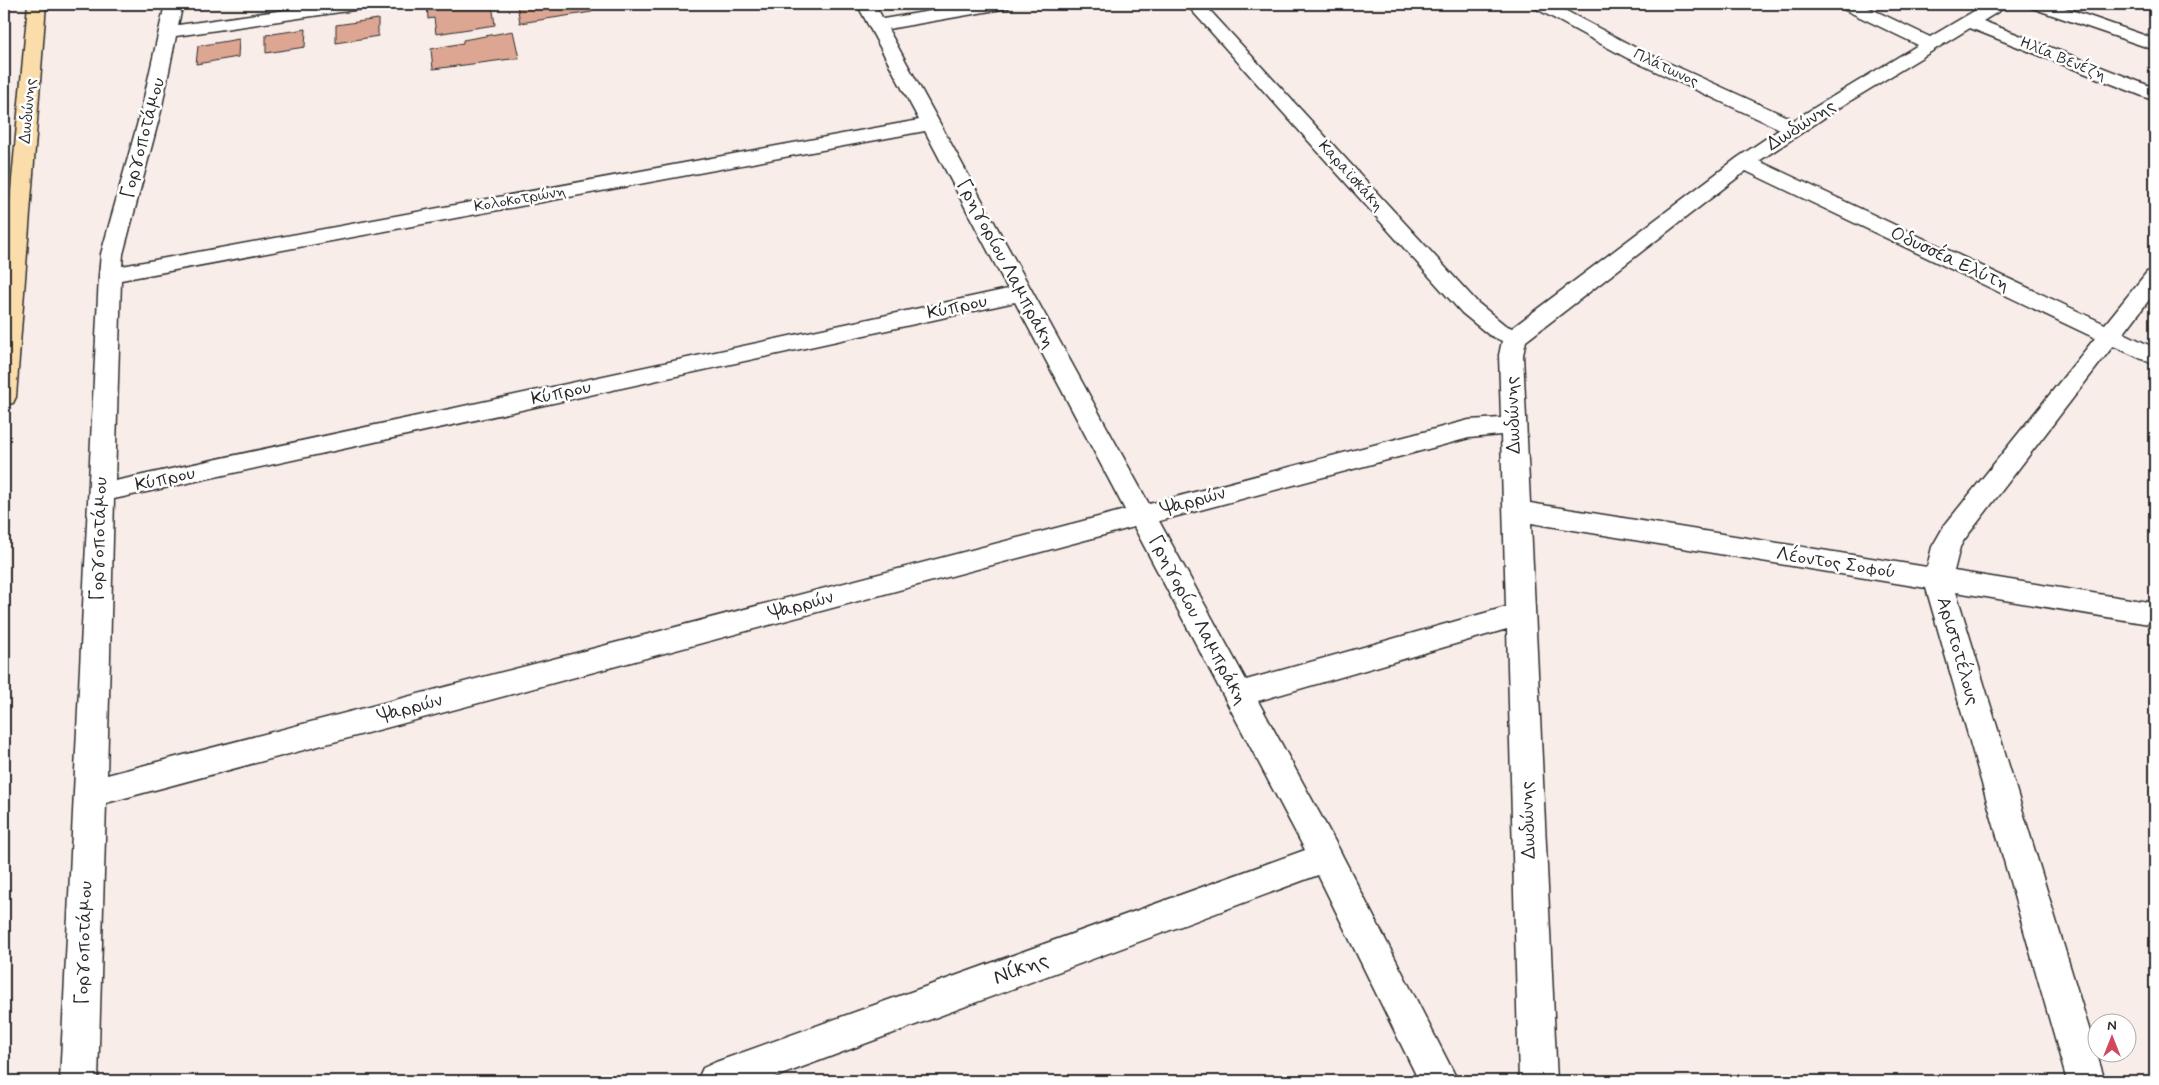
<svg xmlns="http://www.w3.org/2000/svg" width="2159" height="1085" viewBox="0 0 2159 1085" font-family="Mynerve,sans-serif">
<rect width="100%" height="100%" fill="#f8ede9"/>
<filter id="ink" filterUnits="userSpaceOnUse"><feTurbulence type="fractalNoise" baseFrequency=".02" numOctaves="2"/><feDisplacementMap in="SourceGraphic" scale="10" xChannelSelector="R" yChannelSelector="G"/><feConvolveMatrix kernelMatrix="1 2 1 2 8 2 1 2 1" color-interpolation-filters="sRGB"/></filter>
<g filter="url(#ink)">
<g fill="#dca692" stroke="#2b2b2b">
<path d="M436,4H492L495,25L436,34L434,18L428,19L427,5Z"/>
<path d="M517,4H590L592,12L520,23Z"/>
<path d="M378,19V36L336,43V25Z"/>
<path d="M306,29L305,47L266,53V35Z"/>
<path d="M513,31L519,58L433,69L431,49L463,43V40Z"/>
<path d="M239,39L238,57L196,64L198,46Z"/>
</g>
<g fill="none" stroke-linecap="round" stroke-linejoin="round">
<defs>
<g id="minor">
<path d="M165,4H183L178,25L327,4H370L367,8L361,9L176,36L161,111L123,254L122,266L919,120L857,4H875L883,19L972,4H1011L1008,8L1002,9L888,29L1149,504L1469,420L1501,418L1499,355L1502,341L1489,335L1462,313L1186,4H1204L1478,303L1505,325L1512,328L1737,158L1780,129L1627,58L1535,8L1532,4H1553L1640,50L1794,120L1918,45L1841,8L1838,4H1861L1930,37L1986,4H2007L2004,8L1983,21L2155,88V101L1970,28L1845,104L1759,161L2105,324L2147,272L2155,270V292L2124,333L2155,348V365L2113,346L1964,540L1960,547L1954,571L2155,603V625L1956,592L2105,1081H2067L1926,588L1531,523L1557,1081H1519L1507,629L1258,701L1338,847L1458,1081H1419L1318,875L765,1081H697L703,1068L716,1062L1305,850L1134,527L106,803L98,1081H60L99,275L101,254L141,111ZM925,131L1008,289L115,481L121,280ZM1746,171L2095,338L1944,526L1932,547L1927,567L1530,503L1523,355L1526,341ZM1015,302L1125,510L107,775L114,499ZM1501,435L1506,607L1246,680L1159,521L1469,438Z"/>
<path d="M2029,4H2054L2155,39V50L2032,8Z"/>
</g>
<path id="major" d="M28,4H46L16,397L13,403L4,405V267Z"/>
</defs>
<use href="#minor" stroke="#2b2b2b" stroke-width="3"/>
<use href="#major" stroke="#2b2b2b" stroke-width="3"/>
<use href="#minor" fill="#fff" fill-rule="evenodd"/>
<use href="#major" fill="#faddab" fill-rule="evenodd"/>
</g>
</g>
<g text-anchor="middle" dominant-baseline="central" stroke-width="5" stroke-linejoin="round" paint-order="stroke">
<g font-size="16" fill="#2b2b2b" stroke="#fff">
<text transform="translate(2063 59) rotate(22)">Ηλία Βενέζη</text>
<text transform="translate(1666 68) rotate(25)">Πλάτωνος</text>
<text transform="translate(28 111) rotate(-85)">Δωδώνης</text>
<text transform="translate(1351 176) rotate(48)">Καραϊσκάκη</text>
<text transform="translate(520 199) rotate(-10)">Κολοκοτρώνη</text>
</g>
<g font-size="19" fill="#2b2b2b" stroke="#fff">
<text transform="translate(1801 125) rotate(-33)">Δωδώνης</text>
<text transform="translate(143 138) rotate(-75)">Γοργοποτάμου</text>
<text transform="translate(1950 259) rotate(25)">Οδυσσέα Ελύτη</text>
<text transform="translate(1006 264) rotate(62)">Γρηγορίου Λαμπράκη</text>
<text transform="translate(957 307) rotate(-12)">Κύπρου</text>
<text transform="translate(561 393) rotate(-12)">Κύπρου</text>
<text transform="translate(1513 415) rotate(-92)">Δωδώνης</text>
<text transform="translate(165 479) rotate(-12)">Κύπρου</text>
<text transform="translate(1193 501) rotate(-15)">Ψαρρών</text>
<text transform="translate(99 539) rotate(-88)">Γοργοποτάμου</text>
<text transform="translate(1836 563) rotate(9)">Λέοντος Σοφού</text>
<text transform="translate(801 605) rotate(-15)">Ψαρρών</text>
<text transform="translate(1198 620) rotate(62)">Γρηγορίου Λαμπράκη</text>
<text transform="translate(1958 651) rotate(74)">Αριστοτέλους</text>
<text transform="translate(410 708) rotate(-15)">Ψαρρών</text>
<text transform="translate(1528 820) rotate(-92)">Δωδώνης</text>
<text transform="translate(84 943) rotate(-88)">Γοργοποτάμου</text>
</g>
<g font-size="22" fill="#2b2b2b" stroke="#fff">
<text transform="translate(1021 969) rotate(-20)">Νίκης</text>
</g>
</g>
<rect width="2159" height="1085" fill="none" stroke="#fff" stroke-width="20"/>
<rect x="10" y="10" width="2139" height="1065" fill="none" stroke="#2b2b2b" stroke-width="2" filter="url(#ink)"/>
<g transform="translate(2112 1038)"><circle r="24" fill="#ffffff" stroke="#aaaaaa"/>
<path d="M0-4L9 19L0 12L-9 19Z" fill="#d1495b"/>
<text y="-8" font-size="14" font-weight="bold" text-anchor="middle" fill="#2b2b2b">N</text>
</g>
</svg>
